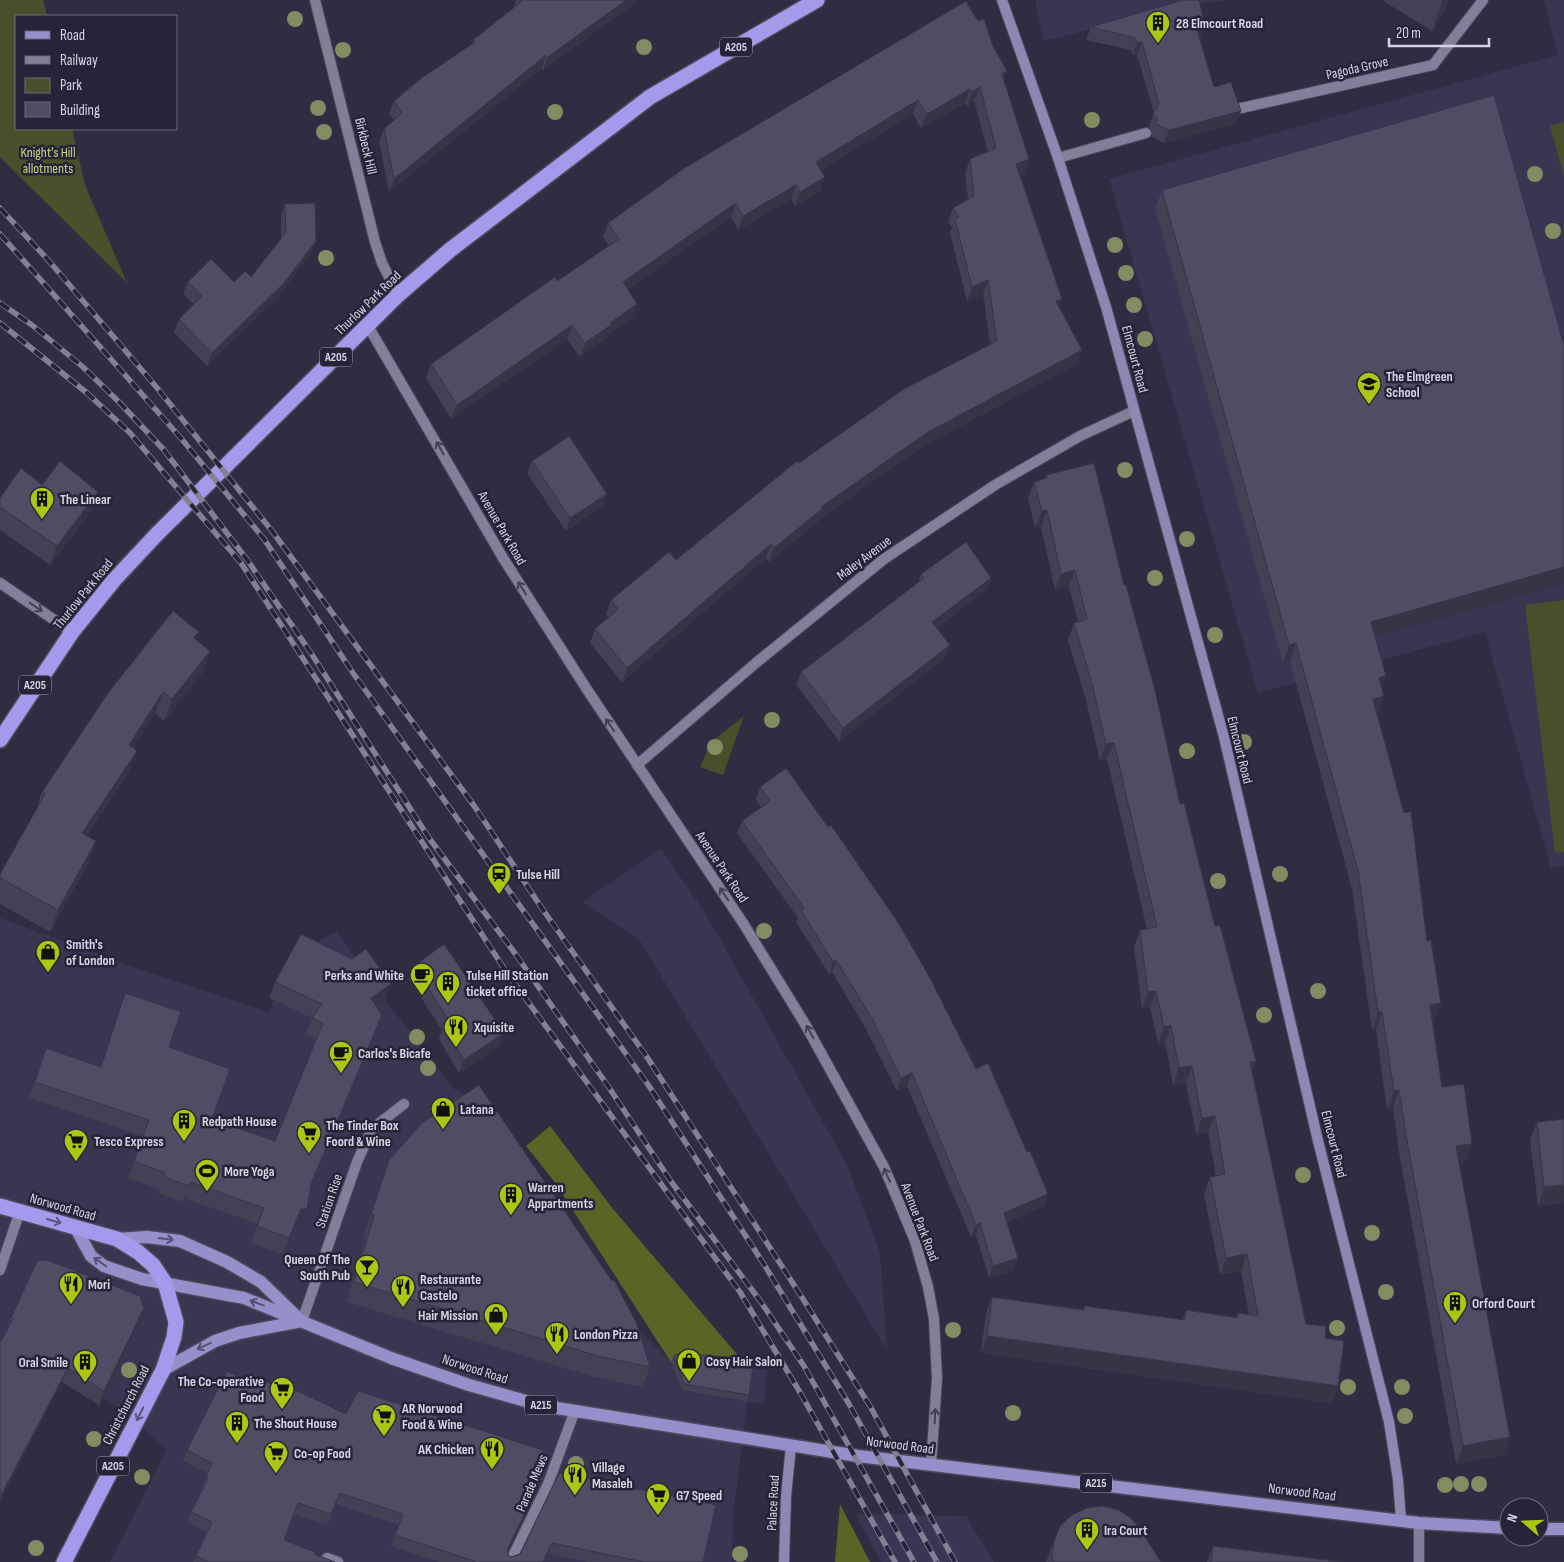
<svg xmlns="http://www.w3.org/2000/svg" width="1564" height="1562" viewBox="0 0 1564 1562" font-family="'Sofia Sans Condensed',sans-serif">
<rect width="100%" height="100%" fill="#302d43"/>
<g fill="#393651">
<path d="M1035,0H1228L1188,5L1043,41Z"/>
<path d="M1544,0H1564V866L1551,868L1485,632L1258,693L1109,179L1558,55Z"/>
<path d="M661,849L707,916L847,1165L880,1253L887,1350L639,939L582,902Z"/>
<path d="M0,918L135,968L268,1012L300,952L337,931L385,1000L455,1090L467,1094L633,1324L671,1362L767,1370L764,1403L747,1402L733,1517L732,1562H110L167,1449L108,1400L0,1357Z"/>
<path d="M855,1514L966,1516L994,1562H881Z"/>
</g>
<g fill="#48502b">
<path d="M0,0H43L47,16H16V129H72L85,185L127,283L0,157Z"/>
<path d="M1564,122V176L1550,126Z"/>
<path d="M1564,600V852L1555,853L1525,605Z"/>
<path d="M744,716L723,775L700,767L711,742Z"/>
</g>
<g fill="#596524">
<path d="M550,1126L613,1209L747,1366L671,1362L554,1181L526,1146Z"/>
<path d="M840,1504L870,1562H835Z"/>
</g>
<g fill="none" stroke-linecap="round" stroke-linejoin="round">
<defs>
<g id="lane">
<path d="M1237,109L1433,65L1483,0"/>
<path d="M1058,158L1146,133"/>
<path d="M1419,1523V1562"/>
<path d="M327,1558L338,1562"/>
<path d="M510,1562L548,1484L574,1413"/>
</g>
<g id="street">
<path d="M315,0L375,242L382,263L398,295"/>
<path d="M368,326L503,558L586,688L743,923L805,1024L884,1167L915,1241L928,1287L934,1319L937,1378L931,1465"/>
<path d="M0,583L72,632"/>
<path d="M637,765L757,662L884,559L995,485L1080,436L1134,411"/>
<path d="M0,1270L20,1211"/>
<path d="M302,1321L357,1162L372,1129L404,1104"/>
</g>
<g id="secondary">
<path d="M1002,0L1058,158L1106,307L1224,737L1318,1141L1389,1422L1398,1480L1401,1520"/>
<path d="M784,1562L786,1496L791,1446"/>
</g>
<g id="primary">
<path d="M75,1227L91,1256L104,1266L142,1279L244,1298L391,1358L469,1385L544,1406L858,1456L1419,1523L1509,1528"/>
<path d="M117,1239L147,1237L180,1241L227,1262L261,1282L296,1316"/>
<path d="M163,1370L215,1341L239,1333L302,1321"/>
<path d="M1539,1529H1564"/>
</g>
<g id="highway">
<path d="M0,740L72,632L114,580L157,534L398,295L450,250L650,97L817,0"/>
<path d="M0,1206L117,1239L138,1252L153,1265L165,1283L176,1322L174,1337L163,1370L64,1562"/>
</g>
</defs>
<use href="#lane" stroke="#4d4a5d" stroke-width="12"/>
<use href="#street" stroke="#4d4a5d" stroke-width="12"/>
<use href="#secondary" stroke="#4d4a5d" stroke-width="12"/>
<use href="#primary" stroke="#4d4a5d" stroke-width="15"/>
<use href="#highway" stroke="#4d4a5d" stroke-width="18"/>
<use href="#lane" stroke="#828099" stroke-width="10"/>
<use href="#street" stroke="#828099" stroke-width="10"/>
<use href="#secondary" stroke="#8c88b2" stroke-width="10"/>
<use href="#primary" stroke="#9690ca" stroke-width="12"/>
<use href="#highway" stroke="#a49aeb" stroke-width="15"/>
<defs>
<g id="rail">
<path d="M0,208L49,261L158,389L272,531L475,807L541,907L647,1057L803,1299L870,1406L955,1562"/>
<path d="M0,234L180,437L264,539L353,673L649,1086L765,1266L849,1404L937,1562"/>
<path d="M0,303L32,325L83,367L119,402L164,450L248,561L311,653L429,838L514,952L608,1086L670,1180L761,1302L804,1366L914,1562"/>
<path d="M0,323L87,393L130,433L241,563L507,973L740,1292L801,1394L895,1562"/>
</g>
</defs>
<use href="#rail" stroke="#828092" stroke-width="5.5"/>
<use href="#rail" stroke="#262438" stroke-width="4" stroke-dasharray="11" stroke-linecap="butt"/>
</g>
<g fill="#828c62">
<circle cx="295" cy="19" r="8"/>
<circle cx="644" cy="47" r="8"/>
<circle cx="343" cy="50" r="8"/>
<circle cx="318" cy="108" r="8"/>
<circle cx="555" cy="112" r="8"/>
<circle cx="1092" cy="120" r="8"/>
<circle cx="324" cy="132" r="8"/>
<circle cx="1535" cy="174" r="8"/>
<circle cx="1553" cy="231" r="8"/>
<circle cx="1115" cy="245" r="8"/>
<circle cx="326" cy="258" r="8"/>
<circle cx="1126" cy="273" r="8"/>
<circle cx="1134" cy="305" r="8"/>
<circle cx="1145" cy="339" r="8"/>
<circle cx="1125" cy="470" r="8"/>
<circle cx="1187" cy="539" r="8"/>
<circle cx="1155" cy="578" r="8"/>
<circle cx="1215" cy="635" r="8"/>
<circle cx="772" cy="720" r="8"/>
<circle cx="1244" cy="742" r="8"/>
<circle cx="715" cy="747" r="8"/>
<circle cx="1187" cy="751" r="8"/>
<circle cx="1280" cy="874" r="8"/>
<circle cx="1218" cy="881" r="8"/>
<circle cx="764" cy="931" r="8"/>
<circle cx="1318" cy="991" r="8"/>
<circle cx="1264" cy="1015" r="8"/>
<circle cx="417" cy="1037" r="8"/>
<circle cx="428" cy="1068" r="8"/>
<circle cx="1303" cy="1175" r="8"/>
<circle cx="1372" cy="1233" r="8"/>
<circle cx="1386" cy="1292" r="8"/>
<circle cx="1337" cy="1328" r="8"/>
<circle cx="953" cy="1330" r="8"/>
<circle cx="129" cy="1370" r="8"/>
<circle cx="1348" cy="1387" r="8"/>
<circle cx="1402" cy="1387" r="8"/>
<circle cx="1013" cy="1413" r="8"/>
<circle cx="1405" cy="1416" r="8"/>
<circle cx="94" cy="1439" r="8"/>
<circle cx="576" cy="1464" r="8"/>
<circle cx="142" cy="1477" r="8"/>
<circle cx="1461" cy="1484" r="8"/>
<circle cx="1479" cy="1484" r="8"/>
<circle cx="1445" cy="1485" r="8"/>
<circle cx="36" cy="1548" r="8"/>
<circle cx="740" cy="1554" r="8"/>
</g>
<g fill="#444155">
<path d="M516,0H639L543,70L542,68L389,192L379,141L384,129L394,120L389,114L394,101L472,44L473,40L513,9Z"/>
<path d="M1382,0H1450L1432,31Z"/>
<path d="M966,1L1004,81L1029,159L1024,173L1020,174L1062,299L1059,307L1082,350L1077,364L923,446L819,519L817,523L769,562L766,558L622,682L590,643L595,629L609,618L606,614L611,600L676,560L799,463L990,344L983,294L967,301L950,233L952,228L948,222L953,208L968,199L965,173L970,159L988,152L974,101L967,106L965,103L921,128L913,114L820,170L825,177L820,191L795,206L791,199L738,230L731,217L628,289L632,318L608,335L606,339L580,357L567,339L451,419L426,378L431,364L557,281L609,246L603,237L608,223Z"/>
<path d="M1205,26L1200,39L1214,87L1241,111L1236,124L1164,143L1152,137V131L1149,127L1154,113L1137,55H1132L1131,50L1086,40L1091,27Z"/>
<path d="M1162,190L1375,637L1386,676L1382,688L1378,714H1377L1441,1003L1434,1021H1433L1442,1087L1472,1144L1465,1162H1459L1510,1437L1503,1455L1456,1464L1400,1158L1393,1108L1387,1109L1376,1030H1372L1352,889L1290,661L1283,663L1155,208Z"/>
<path d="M285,204L316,241L311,253L279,296L207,366L174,332L179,319L194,305L183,294L188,282H234L251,277L281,238V217Z"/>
<path d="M532,461L603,506L566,531L527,473Z"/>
<path d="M1046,475L1124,585L1180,804L1215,926L1256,1061L1252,1071L1306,1324L1325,1338L1338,1386L1332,1403L981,1353L986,1313L992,1297L1083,1309L1085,1306L1182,1320L1186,1310L1236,1317L1238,1313L1249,1315L1241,1271L1220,1274L1204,1194L1210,1177L1216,1176L1208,1132L1196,1135L1186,1083L1173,1085L1165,1042L1158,1044L1150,1007L1142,1009L1134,947L1140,930L1147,929L1107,759L1100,761L1086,700L1068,640L1074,623L1078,622L1069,587L1055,590L1041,527L1035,528L1028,498L1034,482L1044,479Z"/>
<path d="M42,485L98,492L91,511L50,565L0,530V498Z"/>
<path d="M921,574L991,578L986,590L936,628L945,658L839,741L796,685L801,672L918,583Z"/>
<path d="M196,640L202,673L164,721L155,714L133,748L129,772L86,836L96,841L88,863L50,932L0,904V874L36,810L42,792Z"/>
<path d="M760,787L976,1069L1027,1152L1048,1194L1044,1206L1007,1222L1018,1258L1013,1270L989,1278L976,1235L971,1237L907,1086L897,1091L867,1031L832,972L829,974L796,922L798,918L737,833L742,821L761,807L756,800Z"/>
<path d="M414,966L504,1033L499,1046L459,1073L439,1039L442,1030L409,979Z"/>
<path d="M275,982L385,1000L376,1007L382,1015L376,1031L311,1187L307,1209L301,1225H296L283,1254L251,1243L258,1224L184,1198L183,1202L158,1193L159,1189L128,1178L143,1136L29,1098L46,1048L101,1067L125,993L169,1047L212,1119L275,1141L316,1039L306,1035L312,1018L269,998Z"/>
<path d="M1564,1119V1203L1538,1206L1530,1140L1537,1122Z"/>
<path d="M389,1160L650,1367L642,1387L591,1376L347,1302L366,1235L364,1234Z"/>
<path d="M11,1318L139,1322L99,1405L62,1382L6,1332Z"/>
<path d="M674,1355L749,1395L747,1401L682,1390L671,1362Z"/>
<path d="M251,1383L279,1388L346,1414L546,1470L542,1481L508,1551V1555L511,1557L520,1554L559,1473L703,1562H588L548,1554L544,1562H440L391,1546L399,1525L336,1504L327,1525L294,1514L284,1540L314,1554L335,1562H193L207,1532L187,1522L191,1512L203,1489L202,1488L208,1473L183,1461L187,1450Z"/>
<path d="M1054,1541L1161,1562H1046Z"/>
<path d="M1213,1546L1344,1562H1207Z"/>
</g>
<g fill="#373545">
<path d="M626,0H639L543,70L548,57Z"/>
<path d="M1443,0H1450L1432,31Z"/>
<path d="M1205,26L1200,39L1196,27Z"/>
<path d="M1142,42L1137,55H1132L1137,43Z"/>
<path d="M546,55L542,68L389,192L394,179Z"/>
<path d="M1007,71L1002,85V74Z"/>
<path d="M980,87L974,101L967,106L972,92Z"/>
<path d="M970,89L965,103L921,128L927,114Z"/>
<path d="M918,100L913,114L810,176L816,162Z"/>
<path d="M1241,111L1236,124L1164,143L1169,130Z"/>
<path d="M1029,159L1024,173L1011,178L1016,164Z"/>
<path d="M825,177L820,191L795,206L800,192Z"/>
<path d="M796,185L791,199L738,230L743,216Z"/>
<path d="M736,203L731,217L618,296L623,282Z"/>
<path d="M316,241L311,253L279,296L207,366L212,353Z"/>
<path d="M988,280L983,294L967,301L972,287Z"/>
<path d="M1062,299L1057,313L1056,301Z"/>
<path d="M637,304L632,318L608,335L606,339L580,357L585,343L610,323Z"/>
<path d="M572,325L567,339L451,419L457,405Z"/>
<path d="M1082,350L1077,364L923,446L819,519L817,523L769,562L774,548L821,507L928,432Z"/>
<path d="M98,492L91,511L50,565L57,546Z"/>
<path d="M607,494L603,506L566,531L570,518Z"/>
<path d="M1047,510L1041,527L1035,528L1042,511Z"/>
<path d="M771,544L766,558L622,682L627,668Z"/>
<path d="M1564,567V584L1364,640L1371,622Z"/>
<path d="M1075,570L1069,587L1055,590L1061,574Z"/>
<path d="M991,578L986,590L927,634L932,622Z"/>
<path d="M1296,643L1290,661L1283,663L1289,645Z"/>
<path d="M950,645L945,658L839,741L843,728Z"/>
<path d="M210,651L202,673L164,721L172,699Z"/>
<path d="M1386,676L1380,694L1379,678Z"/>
<path d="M163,692L155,714L121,767L129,745Z"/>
<path d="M1384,696L1378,714L1366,717L1373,699Z"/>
<path d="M1114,743L1107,759L1100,761L1106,744Z"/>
<path d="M137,751L129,772L74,855L82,833Z"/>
<path d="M96,841L88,863L50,932L58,910Z"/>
<path d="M836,960L832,972L829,974L833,962Z"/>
<path d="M391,984L385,1000L365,1015L371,998Z"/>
<path d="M1156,991L1150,1007L1142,1009L1148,992Z"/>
<path d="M1441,1003L1434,1021L1424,1023L1430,1005Z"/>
<path d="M1378,1012H1382L1376,1030H1372Z"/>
<path d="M382,1015L376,1031L305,1200L311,1184Z"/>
<path d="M1171,1025L1165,1042L1158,1044L1164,1027Z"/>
<path d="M504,1033L499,1046L459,1073L464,1060Z"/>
<path d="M1256,1061L1250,1077V1062Z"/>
<path d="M1192,1066L1186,1083L1173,1085L1179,1068Z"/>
<path d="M912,1073L907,1086L897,1091L901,1078Z"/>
<path d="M1399,1090L1393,1108L1387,1109L1394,1091Z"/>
<path d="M1215,1116L1208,1132L1196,1135L1202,1118Z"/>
<path d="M1472,1144L1465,1162L1450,1164L1456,1146Z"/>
<path d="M1564,1185V1203L1538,1206L1544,1187Z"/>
<path d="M1048,1194L1044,1206L999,1225L1004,1213Z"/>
<path d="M301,1209H307L301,1225H296L283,1254L289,1238Z"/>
<path d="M980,1223L976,1235L971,1237L976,1225Z"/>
<path d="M1247,1254L1241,1271L1220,1274L1226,1258Z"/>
<path d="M1018,1258L1013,1270L989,1278L993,1266Z"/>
<path d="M144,1308L139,1322L99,1405L104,1391Z"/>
<path d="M987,1336L1338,1386L1332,1403L981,1353Z"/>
<path d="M68,1368L62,1382L0,1502V1497Z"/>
<path d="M1510,1437L1503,1455L1456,1464L1463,1446Z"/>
<path d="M546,1470L542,1481L504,1559L508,1548Z"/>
<path d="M552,1543L548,1554L544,1562H543Z"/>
</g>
<g fill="#4f4c63" stroke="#373545">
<path d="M520,0H626L548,57L546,55L394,179L384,129L402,113L394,101L420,79L475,42L473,40L521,2Z"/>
<path d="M1183,0H1199L1205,26L1196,27L1214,87L1231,82L1241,111L1169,130L1156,124L1157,118L1153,114L1159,104L1142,42L1137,43L1135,38L1091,27Z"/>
<path d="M966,1L978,21L984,19L993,46L1007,71L1002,74L1029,159L1016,164L1062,299L1056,301L1082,350L928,432L821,507L822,509L774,548L771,544L627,668L595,629L618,609L611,600L669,552L676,560L797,461L799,463L904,389L997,341L988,280L972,287L955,219L959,217L953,208L974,196L970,159L996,148L980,87L972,92L970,89L927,114L918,100L816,162L825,177L800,192L796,185L743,216L736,203L623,282L637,304L610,323L611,325L585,343L572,325L457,405L431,364L555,277L557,281L619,239L608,223L686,167Z"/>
<path d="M1494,95L1564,345V567L1371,622L1386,676L1379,678L1384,696L1373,699L1404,813L1411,811L1427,941L1431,940L1441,1003L1430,1005L1442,1087L1464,1084L1472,1144L1456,1146L1510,1437L1463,1446L1407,1141L1399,1090L1394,1091L1382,1012H1378L1358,871L1296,643L1289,645L1162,190Z"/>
<path d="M315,203L316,241L284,283L212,353L179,319L202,296L188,282L211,259L234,282L245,271L251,277L286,232L285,204Z"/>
<path d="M569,436L607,494L570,518L532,461Z"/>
<path d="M60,461L98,492L57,546L0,507V498L21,468L42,485Z"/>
<path d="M1094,463L1124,585H1126L1155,690L1180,804L1184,803L1215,926L1220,925L1256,1061L1250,1062L1306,1324L1326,1326L1325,1338L1344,1341L1338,1386L987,1336L992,1297L1084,1310L1085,1306L1185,1320L1186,1310L1237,1318L1238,1313L1258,1316L1247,1254L1226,1258L1210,1177L1225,1174L1215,1116L1202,1118L1192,1066L1179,1068L1171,1025L1164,1027L1156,991L1148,992L1140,930L1157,927L1114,743L1106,744L1092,684L1074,623L1087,619L1075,570L1061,574L1047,510L1042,511L1034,482L1047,478L1046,475Z"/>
<path d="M966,542L991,578L932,622L950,645L843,728L801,672L924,578L921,574Z"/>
<path d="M173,611L199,632L194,638L210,651L172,699L163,692L129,745L137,751L82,833L96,841L58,910L0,878V874L45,794L42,792L108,693Z"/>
<path d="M786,768L828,827L831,825L897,921L929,976L976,1069L988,1063L1027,1152L1030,1151L1048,1194L1004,1213L1018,1258L993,1266L980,1223L976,1225L912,1073L901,1078L872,1018L836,960L833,962L801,910L804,908L742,821L770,801L760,787Z"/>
<path d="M301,934L352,959L366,949L391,984L371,998L382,1015L311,1184L307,1209H301L289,1238L257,1226L264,1208L190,1182L189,1186L164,1177L165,1173L134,1161L149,1120L35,1082L46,1048L101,1067L125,993L181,1012L169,1047L230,1069L212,1119L275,1141L323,1023L312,1018L322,1004L275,982Z"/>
<path d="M444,944L504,1033L464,1060L444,1026L450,1022L414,966Z"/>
<path d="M479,1085L612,1281L614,1280L637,1324L650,1367L598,1356L354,1282L374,1215L371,1214L389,1160L422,1123Z"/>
<path d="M1564,1119V1185L1544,1187L1537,1122Z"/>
<path d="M47,1260L140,1296L144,1308L104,1391L68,1368L0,1497V1343L13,1319L11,1318L37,1261Z"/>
<path d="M674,1355H704L754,1360L749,1395L684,1384Z"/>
<path d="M227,1371L251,1383L255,1376L279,1388L281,1383L346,1414L358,1391L543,1450L538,1468L546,1470L508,1548V1555L511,1557L520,1554L559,1473L716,1505L703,1562H644L552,1543L543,1562H477L395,1535L403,1514L340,1493L331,1514L298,1503L284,1540L315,1552L314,1554L335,1562H208L196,1556L212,1522L191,1512L208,1478L206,1477L212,1463L187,1450Z"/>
<path d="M1103,1506L1119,1510L1132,1519L1142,1532L1161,1562H1053L1052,1557L1054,1541L1060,1526L1072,1515L1087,1508Z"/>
<path d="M1213,1546L1344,1562H1211Z"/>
</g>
<defs><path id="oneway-shaft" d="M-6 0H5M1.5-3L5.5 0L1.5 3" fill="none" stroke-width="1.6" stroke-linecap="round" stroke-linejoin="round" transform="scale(1.25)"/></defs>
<g stroke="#424055">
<use href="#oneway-shaft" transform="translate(440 448) rotate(-120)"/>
<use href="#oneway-shaft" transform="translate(522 588) rotate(-122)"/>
<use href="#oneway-shaft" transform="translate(36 607) rotate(35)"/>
<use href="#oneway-shaft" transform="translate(610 725) rotate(-124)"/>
<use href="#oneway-shaft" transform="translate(724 894) rotate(-124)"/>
<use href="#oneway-shaft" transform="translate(810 1032) rotate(-119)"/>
<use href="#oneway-shaft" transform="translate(887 1175) rotate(-114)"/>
<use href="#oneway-shaft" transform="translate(935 1416) rotate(-87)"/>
</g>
<g stroke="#585380">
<use href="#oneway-shaft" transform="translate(54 1221) rotate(16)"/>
<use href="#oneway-shaft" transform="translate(140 1414) rotate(117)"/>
</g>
<g stroke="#534f72">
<use href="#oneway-shaft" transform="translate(166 1239) rotate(7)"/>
<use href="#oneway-shaft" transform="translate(100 1262) rotate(-145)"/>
<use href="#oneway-shaft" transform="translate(257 1303) rotate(-160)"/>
<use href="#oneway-shaft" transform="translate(204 1346) rotate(155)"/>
</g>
<defs>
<symbol id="building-pin" viewBox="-11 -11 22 30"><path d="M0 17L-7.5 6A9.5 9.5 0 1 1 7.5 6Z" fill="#acc611" stroke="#262438"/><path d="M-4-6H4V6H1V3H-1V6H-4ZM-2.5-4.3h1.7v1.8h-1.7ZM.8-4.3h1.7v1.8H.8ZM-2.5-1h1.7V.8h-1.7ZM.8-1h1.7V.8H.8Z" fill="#111"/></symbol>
<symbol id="school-pin" viewBox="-11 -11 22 30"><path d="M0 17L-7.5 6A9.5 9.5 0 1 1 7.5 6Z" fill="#acc611" stroke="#262438"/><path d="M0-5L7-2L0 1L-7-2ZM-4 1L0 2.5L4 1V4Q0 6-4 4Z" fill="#111"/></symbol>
<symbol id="station-pin" viewBox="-11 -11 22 30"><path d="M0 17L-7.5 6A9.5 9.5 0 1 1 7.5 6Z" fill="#acc611" stroke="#262438"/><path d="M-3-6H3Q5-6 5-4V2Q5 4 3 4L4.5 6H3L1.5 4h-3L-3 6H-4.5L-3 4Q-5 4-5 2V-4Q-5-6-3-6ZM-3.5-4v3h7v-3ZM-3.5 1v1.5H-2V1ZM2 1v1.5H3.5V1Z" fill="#111"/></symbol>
<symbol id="shop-pin" viewBox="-11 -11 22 30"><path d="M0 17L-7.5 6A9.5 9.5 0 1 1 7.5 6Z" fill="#acc611" stroke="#262438"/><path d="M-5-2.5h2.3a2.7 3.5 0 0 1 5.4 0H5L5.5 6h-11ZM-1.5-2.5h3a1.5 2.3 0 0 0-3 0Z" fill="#111"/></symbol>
<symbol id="cafe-pin" viewBox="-11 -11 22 30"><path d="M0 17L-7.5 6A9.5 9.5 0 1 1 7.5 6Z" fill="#acc611" stroke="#262438"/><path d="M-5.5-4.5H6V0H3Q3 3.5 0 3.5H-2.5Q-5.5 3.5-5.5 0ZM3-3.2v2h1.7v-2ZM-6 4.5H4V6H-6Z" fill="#111"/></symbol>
<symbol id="restaurant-pin" viewBox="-11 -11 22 30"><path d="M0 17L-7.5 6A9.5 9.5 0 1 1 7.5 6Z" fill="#acc611" stroke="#262438"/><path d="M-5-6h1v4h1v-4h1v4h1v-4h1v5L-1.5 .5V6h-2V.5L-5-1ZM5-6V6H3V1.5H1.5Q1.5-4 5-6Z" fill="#111"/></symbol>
<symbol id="supermarket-pin" viewBox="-11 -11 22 30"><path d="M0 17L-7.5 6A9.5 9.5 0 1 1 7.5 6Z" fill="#acc611" stroke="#262438"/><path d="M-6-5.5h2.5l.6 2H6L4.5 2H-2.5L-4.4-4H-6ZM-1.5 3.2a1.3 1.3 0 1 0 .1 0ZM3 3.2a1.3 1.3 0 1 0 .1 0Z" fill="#111"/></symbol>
<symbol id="stadium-pin" viewBox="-11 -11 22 30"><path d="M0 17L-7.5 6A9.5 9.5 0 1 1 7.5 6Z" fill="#acc611" stroke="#262438"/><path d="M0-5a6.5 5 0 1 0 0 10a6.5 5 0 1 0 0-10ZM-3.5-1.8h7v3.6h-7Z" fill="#111"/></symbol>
<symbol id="bar-pin" viewBox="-11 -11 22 30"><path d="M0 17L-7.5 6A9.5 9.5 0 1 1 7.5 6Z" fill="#acc611" stroke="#262438"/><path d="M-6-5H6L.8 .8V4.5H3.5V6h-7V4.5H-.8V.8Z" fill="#111"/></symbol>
</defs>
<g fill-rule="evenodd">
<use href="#building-pin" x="1144" y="9" width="28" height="38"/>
<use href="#school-pin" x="1355" y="370" width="28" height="38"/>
<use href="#building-pin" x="28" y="485" width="28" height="38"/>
<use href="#station-pin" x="485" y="860" width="28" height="38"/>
<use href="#shop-pin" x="34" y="938" width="28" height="38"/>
<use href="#cafe-pin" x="408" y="961" width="28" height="38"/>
<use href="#building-pin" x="434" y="969" width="28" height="38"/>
<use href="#restaurant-pin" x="442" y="1013" width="28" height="38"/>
<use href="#cafe-pin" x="327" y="1039" width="28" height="38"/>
<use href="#shop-pin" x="429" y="1095" width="28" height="38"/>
<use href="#building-pin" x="170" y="1107" width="28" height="38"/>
<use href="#supermarket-pin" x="295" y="1119" width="28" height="38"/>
<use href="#supermarket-pin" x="62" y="1127" width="28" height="38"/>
<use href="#stadium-pin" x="193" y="1157" width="28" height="38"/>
<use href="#building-pin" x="497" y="1181" width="28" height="38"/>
<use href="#bar-pin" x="353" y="1253" width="28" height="38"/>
<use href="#restaurant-pin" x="57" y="1270" width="28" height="38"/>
<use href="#restaurant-pin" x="389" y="1273" width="28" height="38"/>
<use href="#building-pin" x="1441" y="1289" width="28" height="38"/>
<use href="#shop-pin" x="482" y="1301" width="28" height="38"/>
<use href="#restaurant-pin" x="543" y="1320" width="28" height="38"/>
<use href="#shop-pin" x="675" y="1347" width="28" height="38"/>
<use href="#building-pin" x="71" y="1348" width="28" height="38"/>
<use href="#supermarket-pin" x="268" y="1375" width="28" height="38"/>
<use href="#supermarket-pin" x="370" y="1402" width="28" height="38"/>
<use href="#building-pin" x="223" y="1409" width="28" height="38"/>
<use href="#restaurant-pin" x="478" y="1435" width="28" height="38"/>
<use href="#supermarket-pin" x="262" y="1439" width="28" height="38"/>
<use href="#restaurant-pin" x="561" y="1461" width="28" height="38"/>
<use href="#supermarket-pin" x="644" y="1481" width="28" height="38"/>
<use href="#building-pin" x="1073" y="1516" width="28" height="38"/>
</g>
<g text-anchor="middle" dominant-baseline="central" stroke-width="5" stroke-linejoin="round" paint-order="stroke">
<g fill="#262438" stroke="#a09faf" stroke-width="1">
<rect x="720" y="37.5" width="32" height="19" rx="4"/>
<rect x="320" y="347.5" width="32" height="19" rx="4"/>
<rect x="19" y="675.5" width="32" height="19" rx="4"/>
<rect x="525" y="1395.5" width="32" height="19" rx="4"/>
<rect x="97" y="1456.5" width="32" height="19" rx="4"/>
<rect x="1080" y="1473.5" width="32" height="19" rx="4"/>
</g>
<g font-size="12" font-weight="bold" fill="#d5d4e2">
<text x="736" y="47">A205</text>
<text x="336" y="357">A205</text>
<text x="35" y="685">A205</text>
<text x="541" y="1405">A215</text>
<text x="113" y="1466">A205</text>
<text x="1096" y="1483">A215</text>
</g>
<g font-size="14" font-weight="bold" fill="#d5d4e2" stroke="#262438" text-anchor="start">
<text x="1176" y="23">28 Elmcourt Road</text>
<text x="1386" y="376">The Elmgreen<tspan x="1386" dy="16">School</tspan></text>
<text x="60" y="499">The Linear</text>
<text x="516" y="874">Tulse Hill</text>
<text x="66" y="944">Smith's<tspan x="66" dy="16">of London</tspan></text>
<text x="404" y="975" text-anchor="end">Perks and White</text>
<text x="466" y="975">Tulse Hill Station<tspan x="466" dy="16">ticket office</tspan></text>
<text x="474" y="1027">Xquisite</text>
<text x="358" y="1053">Carlos's Bicafe</text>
<text x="460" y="1109">Latana</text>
<text x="202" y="1121">Redpath House</text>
<text x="326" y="1125">The Tinder Box<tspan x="326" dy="16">Foord &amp; Wine</tspan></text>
<text x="94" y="1141">Tesco Express</text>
<text x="224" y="1171">More Yoga</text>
<text x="528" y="1187">Warren<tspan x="528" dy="16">Appartments</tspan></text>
<text x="350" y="1259" text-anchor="end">Queen Of The<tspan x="350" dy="16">South Pub</tspan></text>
<text x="420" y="1279">Restaurante<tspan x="420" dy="16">Castelo</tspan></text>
<text x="88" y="1284">Mori</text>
<text x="1472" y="1303">Orford Court</text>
<text x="478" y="1315" text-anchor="end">Hair Mission</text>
<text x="574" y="1334">London Pizza</text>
<text x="706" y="1361">Cosy Hair Salon</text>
<text x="68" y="1362" text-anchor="end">Oral Smile</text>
<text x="264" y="1381" text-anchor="end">The Co-operative<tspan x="264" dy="16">Food</tspan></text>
<text x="402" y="1408">AR Norwood<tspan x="402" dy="16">Food &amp; Wine</tspan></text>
<text x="254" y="1423">The Shout House</text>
<text x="474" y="1449" text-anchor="end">AK Chicken</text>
<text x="294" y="1453">Co-op Food</text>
<text x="592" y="1467">Village<tspan x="592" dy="16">Masaleh</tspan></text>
<text x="676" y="1495">G7 Speed</text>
<text x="1104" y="1530">Ira Court</text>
</g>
<g font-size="14" fill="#d5d4e2" stroke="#262438">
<text transform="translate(1357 68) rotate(-13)">Pagoda Grove</text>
<text transform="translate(366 146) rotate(77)">Birkbeck Hill</text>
<text transform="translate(368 303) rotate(-44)">Thurlow Park Road</text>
<text transform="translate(1135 359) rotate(75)">Elmcourt Road</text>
<text transform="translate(502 528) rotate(60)">Avenue Park Road</text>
<text transform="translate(864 558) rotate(-37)">Maley Avenue</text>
<text transform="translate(83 594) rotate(-51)">Thurlow Park Road</text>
<text transform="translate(1240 750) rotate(76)">Elmcourt Road</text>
<text transform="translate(722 867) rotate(56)">Avenue Park Road</text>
<text transform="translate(1334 1144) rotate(76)">Elmcourt Road</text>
<text transform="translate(329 1201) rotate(-71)">Station Rise</text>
<text transform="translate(63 1207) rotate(16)">Norwood Road</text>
<text transform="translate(920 1222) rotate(69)">Avenue Park Road</text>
<text transform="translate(475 1369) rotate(18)">Norwood Road</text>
<text transform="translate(126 1405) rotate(-63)">Christchurch Road</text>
<text transform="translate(900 1445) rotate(7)">Norwood Road</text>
<text transform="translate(532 1483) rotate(-67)">Parade Mews</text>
<text transform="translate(1302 1492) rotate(7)">Norwood Road</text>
<text transform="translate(773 1503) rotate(-87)">Palace Road</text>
</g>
<g font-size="14" fill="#c6da7c" stroke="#262438">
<text x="48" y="152">Knight's Hill<tspan x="48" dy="16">allotments</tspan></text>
</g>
</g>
<rect x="15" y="15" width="162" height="115" fill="#262438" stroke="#6c6a7c"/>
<rect x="25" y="31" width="25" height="8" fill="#9690ca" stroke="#6c6a7c"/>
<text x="60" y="40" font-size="15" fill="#d5d4e2">Road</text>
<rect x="25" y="56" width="25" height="8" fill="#828092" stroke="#6c6a7c"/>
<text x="60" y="65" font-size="15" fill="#d5d4e2">Railway</text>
<rect x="25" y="78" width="25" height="15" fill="#48502b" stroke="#6c6a7c"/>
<text x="60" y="90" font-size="15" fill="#d5d4e2">Park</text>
<rect x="25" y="102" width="25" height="15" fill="#4f4c63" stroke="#6c6a7c"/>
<text x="60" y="115" font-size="15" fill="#d5d4e2">Building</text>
<g transform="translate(1524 1522) rotate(289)"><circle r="24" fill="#262438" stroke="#6c6a7c"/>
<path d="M0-4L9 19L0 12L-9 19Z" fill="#acc611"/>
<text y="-8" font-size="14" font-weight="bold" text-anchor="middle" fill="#d5d4e2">N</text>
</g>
<path d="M1389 38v8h100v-8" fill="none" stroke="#d5d4e2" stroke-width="2.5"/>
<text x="1396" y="38" font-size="15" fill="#d5d4e2" stroke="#262438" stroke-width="4" paint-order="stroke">20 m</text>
</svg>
